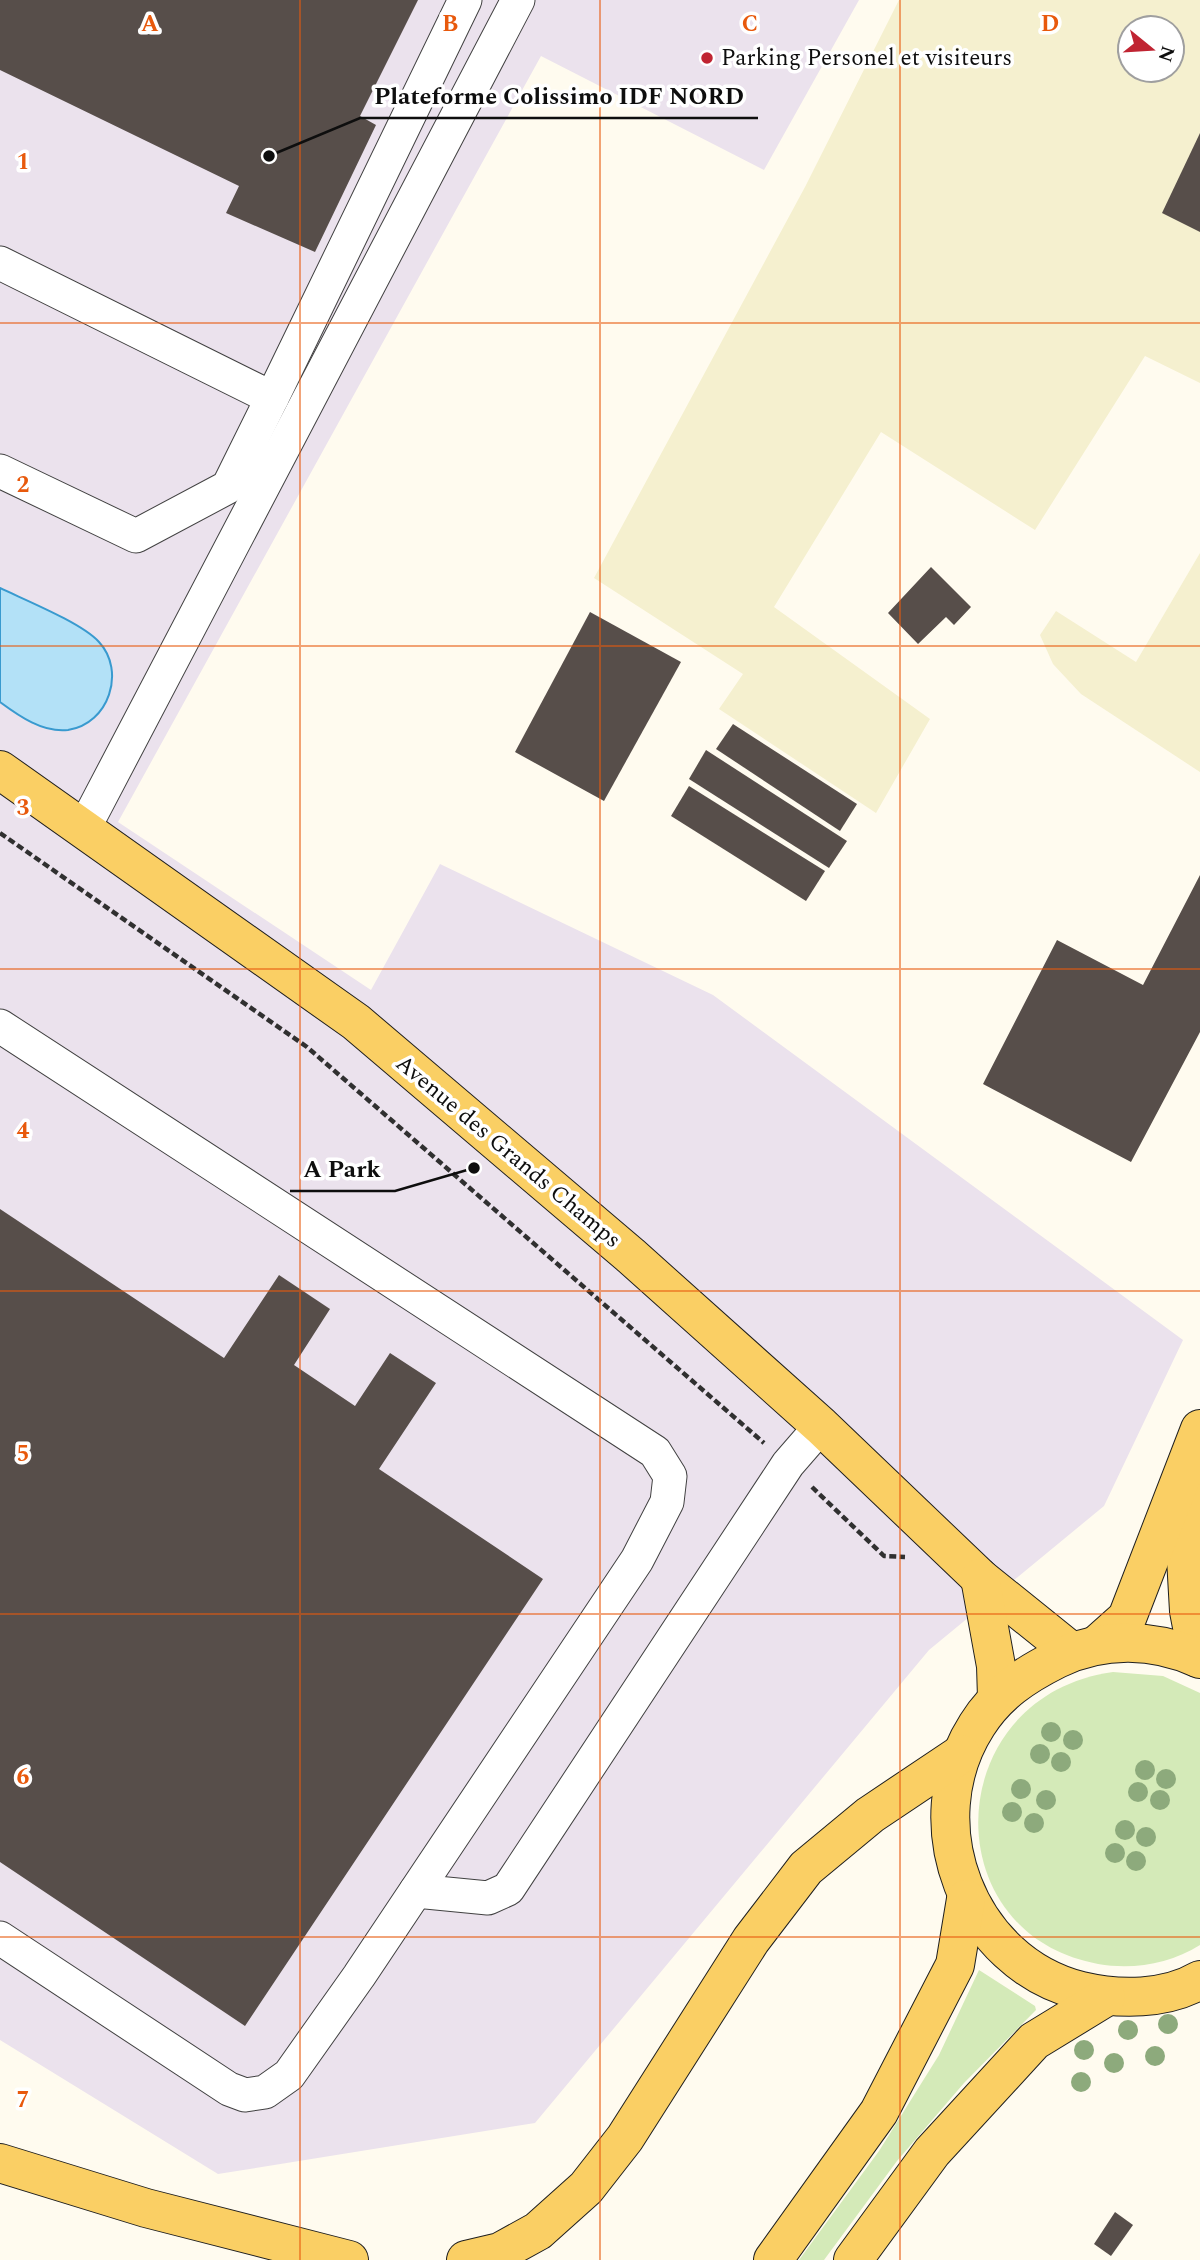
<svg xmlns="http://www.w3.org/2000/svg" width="1200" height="2260" viewBox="0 0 1200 2260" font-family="Spectral,serif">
<rect width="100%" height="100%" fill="#fffbef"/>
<path fill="#ebe2ed" d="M0,0H859L764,170L541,56L118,822L371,990L440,864L713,995L1183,1340L1104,1506L929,1650L535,2123L218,2174L0,2040Z"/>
<g fill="#f5f0cf" fill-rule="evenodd">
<path d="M899,0H1200V383L1145,356L1035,530L881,432L774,607L930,719L876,813L719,709L743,674L594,578L805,187ZM1130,28H1172V70H1130Z"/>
<path d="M1200,553V772L1081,694L1053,664L1040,635L1056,611L1136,662Z"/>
</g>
<g fill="#d4eab8">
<path d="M1113,1672L1163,1676L1200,1693V1945C1170,1964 1133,1970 1098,1964C932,1934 940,1696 1113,1672Z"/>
<path d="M979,1970L1035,2006L1036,2010L964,2083L897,2161L824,2260H799L879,2151L939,2055Z"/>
</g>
<path fill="#b3e1f7" stroke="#399acf" stroke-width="2" d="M0,588C25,600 82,623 99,642C126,671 109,724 68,730C43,733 19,716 0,702Z"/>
<g fill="#574e4a">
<path d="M0,0H418L360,116L376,125L315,252L226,213L239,186L0,70Z"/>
<path d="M1200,133V232L1162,213Z"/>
<path d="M931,567L971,607L954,625L946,617L918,644L888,613Z"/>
<path d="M590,612L681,662L604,801L515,752Z"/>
<path d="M733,724L857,804L840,831L716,749Z"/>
<path d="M706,750L847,841L829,868L689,779Z"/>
<path d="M689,786L825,871L806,901L671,816Z"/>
<path d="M1200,875V1032L1131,1162L983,1084L1057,940L1143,985Z"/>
<path d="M0,1209L224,1358L279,1275L330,1309L294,1365L355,1406L390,1353L436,1383L379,1469L543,1579L245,2026L0,1862Z"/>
<path d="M1115,2212L1133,2225L1111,2256L1094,2244Z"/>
</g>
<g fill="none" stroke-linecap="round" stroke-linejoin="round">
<defs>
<g id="minor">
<path d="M0,263L272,398L465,0"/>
<path d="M0,471L136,536L228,487L272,398"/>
<path d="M83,830L518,0"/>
<path d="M0,1026L655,1452L670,1476L667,1502L637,1560L359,1976L289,2075L265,2092L245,2095L229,2089L0,1938"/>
<path d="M416,1891L488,1898L508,1889L788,1464L821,1426"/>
</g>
<g id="major">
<path d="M0,770L356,1022L630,1255L821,1426L980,1578L1072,1652"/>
<path d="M1197,1476L1186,1558L1189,1611L1198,1658"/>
<path d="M980,1578L996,1666L997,1698"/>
<path d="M1099,1643L1127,1618L1200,1429"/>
<path d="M1200,1659C1154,1638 1103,1637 1057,1659C1025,1675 997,1693 977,1725C914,1823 968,1963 1081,1991C1119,2000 1166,2000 1200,1980"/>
<path d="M0,2163L146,2208L349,2260"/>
<path d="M466,2260L500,2252L538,2231L586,2188L625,2138L751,1940L806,1868L870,1815L961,1754"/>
<path d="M773,2260L879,2112L955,1965L966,1899"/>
<path d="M853,2260L932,2152L1034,2041L1106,1997"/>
</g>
</defs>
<use href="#minor" stroke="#414141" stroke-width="35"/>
<use href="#major" stroke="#1f1f1f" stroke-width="40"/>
<g stroke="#303030" stroke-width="4.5" stroke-dasharray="7 3.5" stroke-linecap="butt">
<path d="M0,833L307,1047L764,1443"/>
<path d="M812,1487L884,1556L905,1557"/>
</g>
<use href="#minor" stroke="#fff" stroke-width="33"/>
<use href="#major" stroke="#facf64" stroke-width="38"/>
</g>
<g fill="#8daa7c">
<circle cx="1051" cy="1732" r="10"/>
<circle cx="1073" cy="1740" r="10"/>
<circle cx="1040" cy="1754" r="10"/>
<circle cx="1061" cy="1762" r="10"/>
<circle cx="1145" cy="1770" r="10"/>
<circle cx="1166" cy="1779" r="10"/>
<circle cx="1021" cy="1789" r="10"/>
<circle cx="1138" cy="1792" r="10"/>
<circle cx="1046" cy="1800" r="10"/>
<circle cx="1160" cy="1800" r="10"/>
<circle cx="1012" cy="1812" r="10"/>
<circle cx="1034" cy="1823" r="10"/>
<circle cx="1125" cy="1830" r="10"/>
<circle cx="1146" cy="1837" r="10"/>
<circle cx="1115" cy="1853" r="10"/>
<circle cx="1136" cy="1861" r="10"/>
<circle cx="1168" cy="2024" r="10"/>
<circle cx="1128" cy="2030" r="10"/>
<circle cx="1084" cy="2050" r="10"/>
<circle cx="1155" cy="2056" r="10"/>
<circle cx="1114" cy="2063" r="10"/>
<circle cx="1081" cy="2082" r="10"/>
</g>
<path fill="none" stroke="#e8590c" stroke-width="2" stroke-opacity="0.55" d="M300,0V2260M600,0V2260M900,0V2260M0,323H1200M0,646H1200M0,969H1200M0,1291H1200M0,1614H1200M0,1937H1200"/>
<circle fill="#c02432" stroke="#fff" stroke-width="2.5" cx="707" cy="58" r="7"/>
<g text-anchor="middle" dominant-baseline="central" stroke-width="7" stroke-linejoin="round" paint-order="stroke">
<g font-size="23" fill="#0e0e0e" stroke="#fff" text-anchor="start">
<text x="721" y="58">Parking Personel et visiteurs</text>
</g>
<g font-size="23" fill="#0e0e0e" stroke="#fff">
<text transform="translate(508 1152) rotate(40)">Avenue des Grands Champs</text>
</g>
</g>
<g font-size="23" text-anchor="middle" font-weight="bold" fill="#e8590c" stroke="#fff" stroke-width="7" stroke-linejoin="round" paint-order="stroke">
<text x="150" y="31">A</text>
<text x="450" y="31">B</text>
<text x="750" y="31">C</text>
<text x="1050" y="31">D</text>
<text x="23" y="169">1</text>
<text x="23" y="492">2</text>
<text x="23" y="815">3</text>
<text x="23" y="1138">4</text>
<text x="23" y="1461">5</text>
<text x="23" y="1784">6</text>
<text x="23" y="2107">7</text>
</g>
<path fill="none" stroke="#0e0e0e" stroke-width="2.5" d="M269 156L360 118H758M474 1168L395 1191H290"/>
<g fill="#0e0e0e" stroke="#fff" stroke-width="2.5">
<circle cx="269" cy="156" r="7"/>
<circle cx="474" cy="1168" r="7"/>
</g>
<g font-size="24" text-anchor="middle" font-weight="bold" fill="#0e0e0e" stroke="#fff" stroke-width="7" stroke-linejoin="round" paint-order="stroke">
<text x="559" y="104">Plateforme Colissimo IDF NORD</text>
<text x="342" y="1177">A Park</text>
</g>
<g transform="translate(1151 49) rotate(108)"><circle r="33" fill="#ffffff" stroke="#9f9f9f" stroke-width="2"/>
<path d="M0-5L12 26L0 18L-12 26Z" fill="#c02432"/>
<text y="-10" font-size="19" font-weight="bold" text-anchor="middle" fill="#0e0e0e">N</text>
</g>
</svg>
